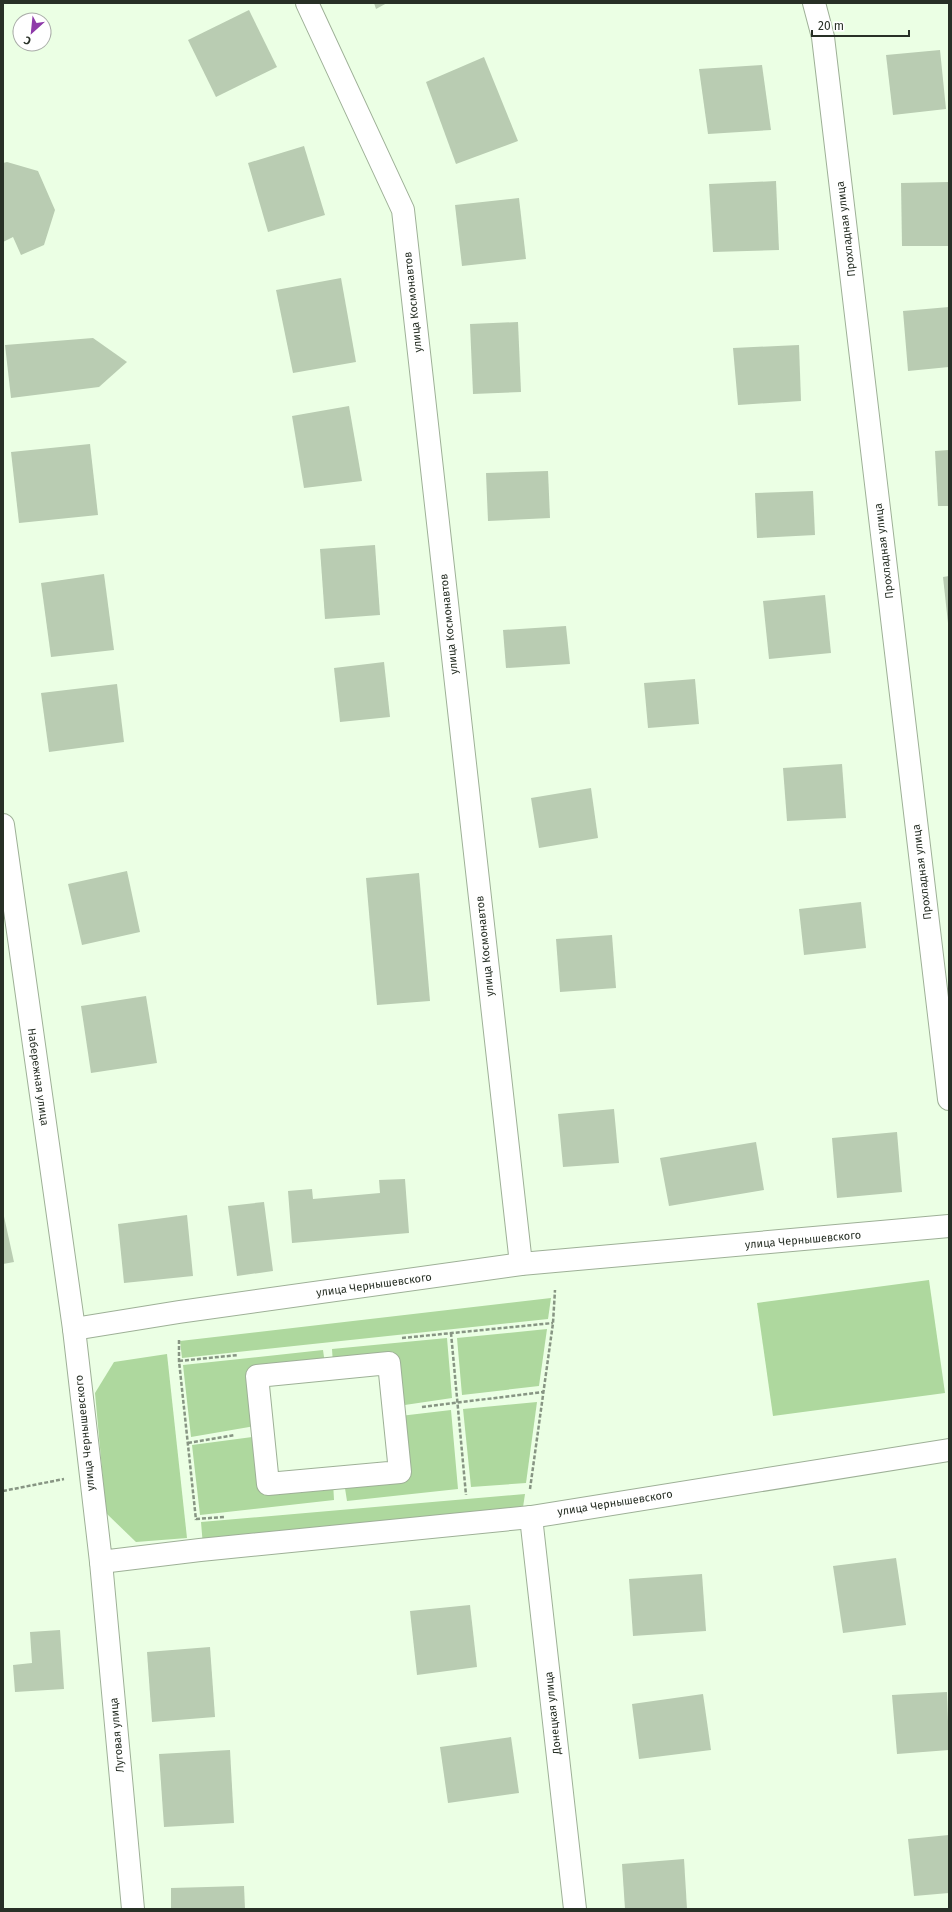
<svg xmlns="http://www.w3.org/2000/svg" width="952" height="1912" viewBox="0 0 952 1912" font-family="'Fira Sans',sans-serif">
<rect width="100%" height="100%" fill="#ebffe4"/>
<g fill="#aed89e">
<path d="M929,1280L945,1393L773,1416L757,1303Z"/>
<path d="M551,1298L548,1319L182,1358L180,1341Z"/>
<path d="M547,1329L539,1386L462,1395L457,1338Z"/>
<path d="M447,1338L452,1398L398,1406L393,1357L333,1364L332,1349Z"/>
<path d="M323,1350L325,1364L251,1373L255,1426L191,1437L183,1365Z"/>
<path d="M167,1354L187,1538L136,1542L106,1513L95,1393L114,1362Z"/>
<path d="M537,1402L526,1483L471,1487L463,1409Z"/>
<path d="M451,1410L458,1489L347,1501L344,1482L404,1476L400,1416Z"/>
<path d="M259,1436L264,1489L333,1482L334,1500L200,1515L192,1445Z"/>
<path d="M525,1494L522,1514L203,1546L201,1522Z"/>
</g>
<g fill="#b9ccb2">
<path d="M374,3H387L376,9Z"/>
<path d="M249,10L277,67L216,97L188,40Z"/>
<path d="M940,50L946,109L893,115L886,55Z"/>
<path d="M484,57L518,141L456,164L426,82Z"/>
<path d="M762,65L771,130L708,134L699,69Z"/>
<path d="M304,146L325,215L268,232L248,163Z"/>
<path d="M7,162L38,171L55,210L44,245L21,255L13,237L3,242V163Z"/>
<path d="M776,181L779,250L713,252L709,184Z"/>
<path d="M949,182V246H902L901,183Z"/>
<path d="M519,198L526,259L462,266L455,205Z"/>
<path d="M341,278L356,362L293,373L276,290Z"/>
<path d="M949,307V367L908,371L903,311Z"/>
<path d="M518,322L521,392L473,394L470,324Z"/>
<path d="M93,338L127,362L99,387L11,398L5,345Z"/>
<path d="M799,345L801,401L738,405L733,348Z"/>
<path d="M349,406L362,481L304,488L292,416Z"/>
<path d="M90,444L98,515L19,523L11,452Z"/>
<path d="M949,450V506H938L935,451Z"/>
<path d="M548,471L550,518L488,521L486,473Z"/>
<path d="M813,491L815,535L757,538L755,493Z"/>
<path d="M375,545L380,615L325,619L320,549Z"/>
<path d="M104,574L114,650L51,657L41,583Z"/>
<path d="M949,576V623H948L943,577Z"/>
<path d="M825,595L831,653L769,659L763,601Z"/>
<path d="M566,626L570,664L506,668L503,630Z"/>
<path d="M384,662L390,717L340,722L334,668Z"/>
<path d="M695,679L699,724L648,728L644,683Z"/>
<path d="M117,684L124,742L49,752L41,693Z"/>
<path d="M842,764L846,818L787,821L783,768Z"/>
<path d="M591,788L598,838L539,848L531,798Z"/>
<path d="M127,871L140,932L82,945L68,884Z"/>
<path d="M419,873L430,1001L377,1005L366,878Z"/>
<path d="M861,902L866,948L804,955L799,909Z"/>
<path d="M612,935L616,988L560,992L556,939Z"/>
<path d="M146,996L157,1063L91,1073L81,1006Z"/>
<path d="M614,1109L619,1163L563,1167L558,1114Z"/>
<path d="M897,1132L902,1192L837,1198L832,1138Z"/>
<path d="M756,1142L764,1190L669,1206L660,1158Z"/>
<path d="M405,1179L409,1233L292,1243L288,1191L312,1189L313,1199L380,1193L379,1180Z"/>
<path d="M264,1202L273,1271L237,1276L228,1206Z"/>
<path d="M3,1212L14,1262L3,1264Z"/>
<path d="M187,1215L193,1276L124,1283L118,1224Z"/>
<path d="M896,1558L906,1625L843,1633L833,1566Z"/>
<path d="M702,1574L706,1631L633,1636L629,1579Z"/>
<path d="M470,1605L477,1667L417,1675L410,1611Z"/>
<path d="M60,1630L64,1689L15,1692L13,1665L32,1663L30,1632Z"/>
<path d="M210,1647L215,1717L152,1722L147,1652Z"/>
<path d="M947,1692L949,1750L897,1754L892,1695Z"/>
<path d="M703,1694L711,1750L639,1759L632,1704Z"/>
<path d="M511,1737L519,1793L448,1803L440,1747Z"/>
<path d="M230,1750L234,1823L164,1827L159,1754Z"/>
<path d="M949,1835V1893L914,1896L908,1839Z"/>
<path d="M684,1859L687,1909H625L622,1864Z"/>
<path d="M244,1886L245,1909H171V1888Z"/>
</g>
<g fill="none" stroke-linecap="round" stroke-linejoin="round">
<defs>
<g id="minor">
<path d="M307,3L403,210L521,1264"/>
<path d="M814,3L823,37L949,1099"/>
<path d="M3,825L74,1329L101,1562L200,1550L531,1517L949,1450"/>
<path d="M74,1329L179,1312L521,1264L949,1226"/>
<path d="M389,1363L400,1472L268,1484L257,1376Z"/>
<path d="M531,1517L575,1909"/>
<path d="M101,1562L133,1909"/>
</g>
</defs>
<use href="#minor" stroke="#9eb097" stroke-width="24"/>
<g stroke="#879583" stroke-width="2.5" stroke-dasharray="4 2" stroke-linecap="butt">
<path d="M451,1333L466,1495"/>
<path d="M402,1338L553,1323"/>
<path d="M179,1340V1361L196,1520"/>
<path d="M179,1361L238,1355"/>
<path d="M422,1407L543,1392"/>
<path d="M188,1443L235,1435"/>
<path d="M530,1489L553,1323L555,1290"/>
<path d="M3,1491L64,1479"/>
<path d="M196,1519L224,1517"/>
</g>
<use href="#minor" stroke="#fff" stroke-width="22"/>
</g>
<g text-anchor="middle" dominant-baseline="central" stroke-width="4" stroke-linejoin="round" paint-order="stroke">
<g font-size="11" fill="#283026" stroke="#fff">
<text transform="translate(846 229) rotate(-97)">Прохладная улица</text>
<text transform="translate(413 302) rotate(-96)">улица Космонавтов</text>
<text transform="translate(884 551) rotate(-97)">Прохладная улица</text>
<text transform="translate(449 624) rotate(-96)">улица Космонавтов</text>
<text transform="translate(922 872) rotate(-97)">Прохладная улица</text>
<text transform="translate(485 946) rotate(-96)">улица Космонавтов</text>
<text transform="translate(38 1077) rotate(82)">Набережная улица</text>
<text transform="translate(803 1240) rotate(-5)">улица Чернышевского</text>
<text transform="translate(374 1285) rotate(-8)">улица Чернышевского</text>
<text transform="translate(85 1433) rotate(-96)">улица Чернышевского</text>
<text transform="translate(615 1503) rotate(-9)">улица Чернышевского</text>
<text transform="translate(553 1713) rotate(-96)">Донецкая улица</text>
<text transform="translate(117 1735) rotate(-95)">Луговая улица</text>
</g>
</g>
<rect width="952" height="1912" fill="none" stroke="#283026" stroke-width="8"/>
<g transform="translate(32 32) rotate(207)"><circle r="19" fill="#ffffff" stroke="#a9aca8"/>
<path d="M0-3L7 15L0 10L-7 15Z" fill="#8e3aa9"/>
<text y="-6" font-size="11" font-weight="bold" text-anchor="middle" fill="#283026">С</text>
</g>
<path d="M812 30v6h97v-6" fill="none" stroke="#283026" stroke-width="2"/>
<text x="818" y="30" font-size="12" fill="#283026" stroke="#ffffff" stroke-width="3" paint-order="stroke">20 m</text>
</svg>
